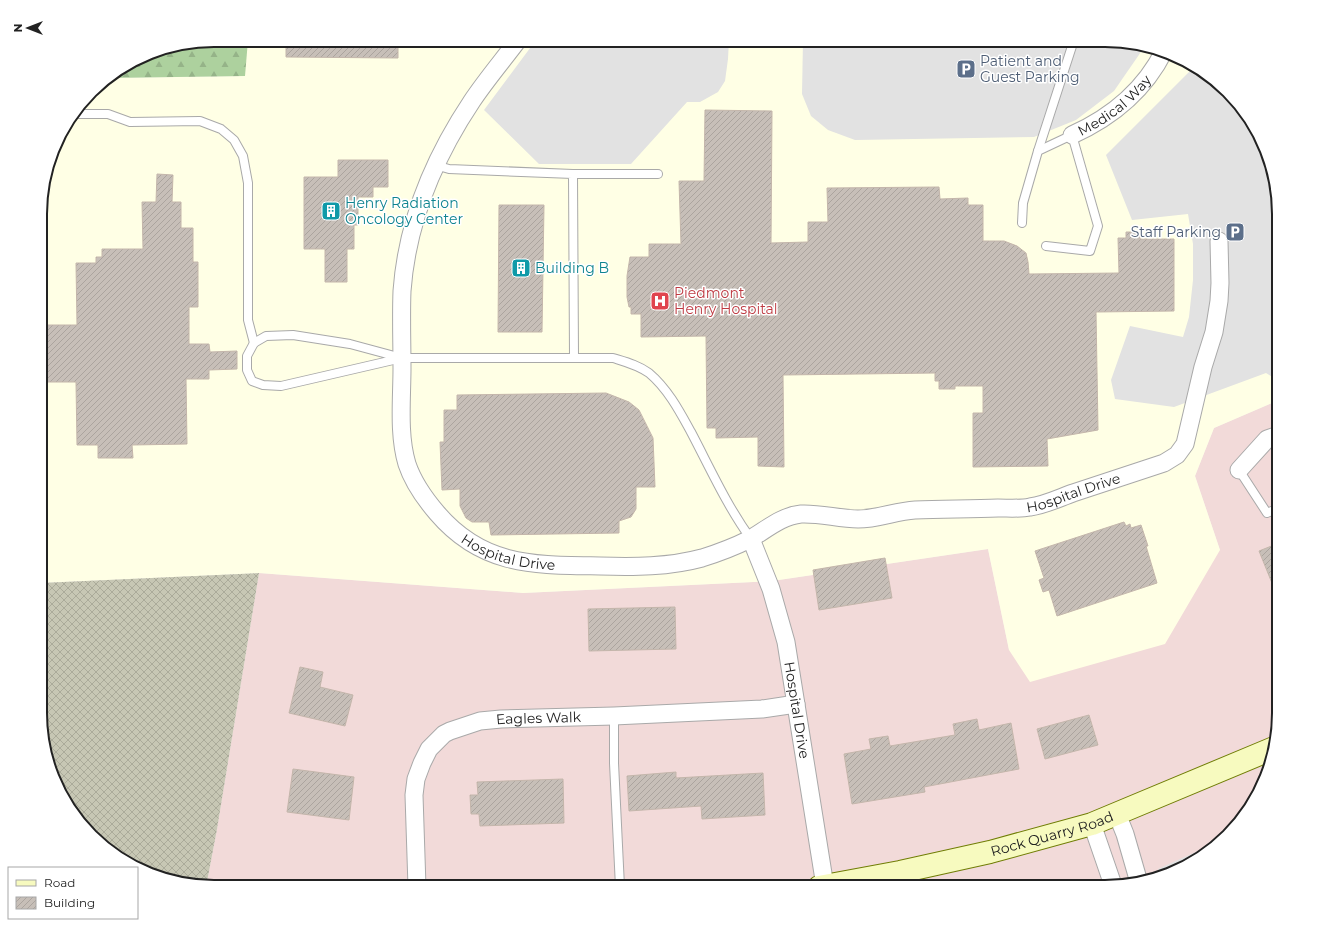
<svg xmlns="http://www.w3.org/2000/svg" width="1319" height="927" viewBox="0 0 1319 927" font-family="Montserrat,sans-serif">
<defs>
<pattern id="construction-cross-hatch" width="8" height="8" patternUnits="userSpaceOnUse"><rect width="8" height="8" fill="#c7c7b4"/><path d="M0 0l8 8M0 8l8-8" fill="none" stroke="#abab9a"/></pattern>
<pattern id="forest-firs" width="22" height="20" patternUnits="userSpaceOnUse"><rect width="22" height="20" fill="#add19e"/><path d="M5 1l3.5 6h-7zM16 11l3.5 6h-7z" fill="#95b388"/></pattern>
<pattern id="building-hatch" width="6" height="6" patternUnits="userSpaceOnUse"><rect width="6" height="6" fill="#c7bfb8"/><path d="M-1 1l2-2M0 6l6-6M5 7l2-2" fill="none" stroke="#aba49e"/></pattern>
</defs>
<rect width="100%" height="100%" fill="#f2efe9"/>
<path fill="#f2dad9" d="M1279,400V725L1270,769L1243,819L1182,869L1106,887H206L217,829L259,573L523,593L772,581L988,549L1009,650L1220,550L1195,476L1214,428Z"/>
<path fill="#ffffe5" d="M248,40H1117L1161,49L1211,76L1256,127L1279,202V400L1214,428L1195,476L1220,550L1165,644L1030,682L1009,650L988,549L772,581L523,593L259,573L41,583V191L58,137L99,83L108,78L244,76Z"/>
<path fill="url(#construction-cross-hatch)" d="M259,573L217,829L206,887L158,878L108,851L63,800L41,736V583Z"/>
<path fill="url(#forest-firs)" d="M214,40H248L245,76L108,78L147,53Z"/>
<g fill="#e2e2e2">
<path d="M536,40H729L728,59L725,81L718,92L700,102H687L631,164H539L484,110Z"/>
<path d="M803,40H1117L1145,46L1114,91L1076,120L1034,137L855,140L828,130L811,116L802,94Z"/>
<path d="M1194,67L1211,76L1256,127L1279,202V381L1266,373L1174,407L1115,399L1111,380L1130,326L1183,337L1189,317L1193,280V244L1188,214L1132,220L1106,155Z"/>
<path d="M1211,845L1182,869L1159,874L1158,869Z"/>
</g>
<g fill="url(#building-hatch)" stroke="#c4b6ab">
<path d="M286,40H398V58L286,57Z"/>
<path d="M705,110L772,111L771,243L808,242V222H828L827,188L939,187L940,199L968,198V205H983V241H1004L1017,246L1026,253L1028,262L1029,274L1119,273L1118,238H1126V232H1140V239H1174V311L1096,312L1098,430L1047,439L1048,466L973,467V413H983V386H955V389H939V381H935V373L783,375L784,467L758,466V437L716,438V428H707L706,336L641,337V314H631V307H629L627,297V276L630,257H649V244H681L679,181H704Z"/>
<path d="M338,160H388V187H373V197H358V225H354V249H347V282H325V249H304V177H338Z"/>
<path d="M157,174L173,175L172,202H181V228H193V262H198V307H189V344H209L210,352L237,351V369L209,370V379H186L187,444L132,445L133,458H98V445H77L76,382H41V325H77L76,263H96V257H102V249H143L142,202H156Z"/>
<path d="M499,205H544L542,332H498Z"/>
<path d="M606,393L629,402L639,410L653,438L655,487H636V509L631,517L619,521V533L491,535L489,522H472L466,518L460,506V489L442,490L440,442H444V410H457V395Z"/>
<path d="M1124,522L1126,526L1130,524L1131,528L1141,525L1148,546H1146L1157,583L1057,616L1049,590L1043,592L1039,580L1044,578L1035,551Z"/>
<path d="M1279,543V598H1278L1259,551Z"/>
<path d="M885,558L892,598L819,610L813,570Z"/>
<path d="M675,607L676,649L589,651L588,609Z"/>
<path d="M300,667L323,672L320,687L353,695L345,726L289,713Z"/>
<path d="M1089,715L1098,745L1045,759L1037,729Z"/>
<path d="M977,719L979,730L1011,723L1019,769L924,787L925,792L852,804L844,754L871,749L869,739L888,736L890,746L955,735L953,724Z"/>
<path d="M293,769L354,777L349,820L287,812Z"/>
<path d="M676,772V778L763,773L765,815L702,819L701,806L629,811L627,776Z"/>
<path d="M563,779L564,823L480,826L479,814H471L470,795H478L477,782Z"/>
</g>
<g fill="none" stroke-linecap="round" stroke-linejoin="round">
<defs>
<g id="lane">
<path d="M75,114H108L130,122L200,121L221,129L234,140L243,156L248,183V320L254,343"/>
<path d="M1038,151L1074,40"/>
<path d="M435,165L449,169L573,174L574,358"/>
<path d="M573,174H658"/>
<path d="M1022,223L1023,203L1038,151L1072,135L1098,226L1090,251L1046,246"/>
<path d="M402,358L350,344L293,335L266,336L254,343L247,356V370L252,381L263,385L281,386L402,358H613C626,362 638,365 649,373C668,389 680,412 691,432C710,468 727,506 751,539"/>
<path d="M1239,470L1267,513L1279,508"/>
<path d="M614,716V763L620,887"/>
</g>
<g id="street">
<path id="s1" d="M518,40C503,60 486,80 472,101C434,158 407,222 402,291C401,317 402,343 402,368C402,399 398,434 407,464C413,482 425,499 437,513C483,567 535,565 600,566C634,567 669,567 702,558C718,553 734,547 750,539C766,530 781,516 801,514C820,513 839,519 858,519C878,519 896,511 915,510C943,509 971,509 998,508C1009,508 1020,509 1030,507C1045,505 1059,498 1073,493C1103,483 1134,473 1164,463L1177,455L1185,444L1203,367L1214,332L1219,301L1220,283L1219,241"/>
<path id="s2" d="M1072,135C1112,117 1144,91 1164,51"/>
<path d="M1239,470L1267,439L1279,435"/>
<path id="s3" d="M751,539L771,589L786,642L825,886"/>
<path d="M1117,814L1125,834L1138,879"/>
<path d="M1092,824L1113,885"/>
<path id="s4" d="M417,887L414,795L416,779L422,763L429,749L444,734L450,731L480,721L501,719L614,716L762,709L796,704"/>
</g>
<g id="secondary">
<path id="s5" d="M819,887L900,872L990,852L1092,824L1274,748"/>
</g>
</defs>
<use href="#lane" stroke="#a9a9a9" stroke-width="10"/>
<use href="#street" stroke="#a9a9a9" stroke-width="19"/>
<use href="#secondary" stroke="#707d05" stroke-width="24"/>
<use href="#lane" stroke="#fff" stroke-width="8"/>
<use href="#street" stroke="#fff" stroke-width="17"/>
<use href="#secondary" stroke="#f7fabf" stroke-width="22"/>
</g>
<defs>
<symbol id="parking-square" viewBox="-11 -11 22 22"><rect x="-9" y="-9" width="18" height="18" rx="4" fill="#5c6f8a" stroke="#fff"/><path d="M-3.5-5.5H1a3.5 3.5 0 0 1 0 7H-1V5.5H-3.5ZM-1-3.4V-.6H.8a1.4 1.4 0 0 0 0-2.8Z" fill="#fff"/></symbol>
<symbol id="building-square" viewBox="-11 -11 22 22"><rect x="-9" y="-9" width="18" height="18" rx="4" fill="#0f9aa8" stroke="#fff"/><path d="M-4-6H4V6H1V3H-1V6H-4ZM-2.5-4.3h1.7v1.8h-1.7ZM.8-4.3h1.7v1.8H.8ZM-2.5-1h1.7V.8h-1.7ZM.8-1h1.7V.8H.8Z" fill="#fff"/></symbol>
<symbol id="hospital-square" viewBox="-11 -11 22 22"><rect x="-9" y="-9" width="18" height="18" rx="4" fill="#e0444e" stroke="#fff"/><path d="M-5-5h3v3.5h4V-5h3V5h-3V1.5h-4V5h-3Z" fill="#fff"/></symbol>
</defs>
<g fill-rule="evenodd">
<use href="#parking-square" x="955" y="58" width="22" height="22"/>
<use href="#building-square" x="320" y="200" width="22" height="22"/>
<use href="#parking-square" x="1224" y="221" width="22" height="22"/>
<use href="#building-square" x="510" y="257" width="22" height="22"/>
<use href="#hospital-square" x="649" y="290" width="22" height="22"/>
</g>
<g text-anchor="middle" dominant-baseline="central" stroke-width="3" stroke-linejoin="round" paint-order="stroke">
<g font-size="14" fill="#4e5e75" stroke="#fff" text-anchor="start">
<text x="980" y="61">Patient and<tspan x="980" dy="16">Guest Parking</tspan></text>
<text x="1221" y="232" text-anchor="end">Staff Parking</text>
</g>
<g font-size="14" fill="#222" stroke="#fff">
<text stroke="none"><textPath href="#s2" startOffset="52">Medical Way</textPath></text>
<text stroke="none"><textPath href="#s1" startOffset="1178">Hospital Drive</textPath></text>
<text stroke="none"><textPath href="#s1" startOffset="597">Hospital Drive</textPath></text>
<text stroke="none"><textPath href="#s3" startOffset="178">Hospital Drive</textPath></text>
<text stroke="none"><textPath href="#s4" startOffset="259">Eagles Walk</textPath></text>
<text stroke="none"><textPath href="#s5" startOffset="239">Rock Quarry Road</textPath></text>
</g>
<g font-size="14" fill="#0d838f" stroke="#fff" text-anchor="start">
<text x="345" y="203">Henry Radiation<tspan x="345" dy="16">Oncology Center</tspan></text>
<text x="535" y="268">Building B</text>
</g>
<g font-size="14" fill="#be3a42" stroke="#fff" text-anchor="start">
<text x="674" y="293">Piedmont<tspan x="674" dy="16">Henry Hospital</tspan></text>
</g>
</g>
<path d="M0 0H1319V927H0ZM214 47H1105A167 167 0 0 1 1272 214V713A167 167 0 0 1 1105 880H214A167 167 0 0 1 47 713V214A167 167 0 0 1 214 47Z" fill="#fff" fill-rule="evenodd"/>
<path fill="none" stroke="#222" stroke-width="2" d="M214 47H1105A167 167 0 0 1 1272 214V713A167 167 0 0 1 1105 880H214A167 167 0 0 1 47 713V214A167 167 0 0 1 214 47Z"/>
<rect x="8" y="867" width="130" height="52" fill="#ffffff" stroke="#a7a7a7"/>
<rect x="16" y="880" width="20" height="6" fill="#f7fabf" stroke="#a7a7a7"/>
<text x="44" y="887" font-size="12" fill="#222222">Road</text>
<rect x="16" y="897" width="20" height="12" fill="url(#building-hatch)" stroke="#a7a7a7"/>
<text x="44" y="907" font-size="12" fill="#222222">Building</text>
<g transform="translate(28 28) rotate(270)" stroke="#ffffff" stroke-width="3" paint-order="stroke">
<path d="M0-3L7 15L0 10L-7 15Z" fill="#222222"/>
<text y="-6" font-size="11" font-weight="bold" text-anchor="middle" fill="#222222">N</text>
</g>
</svg>
